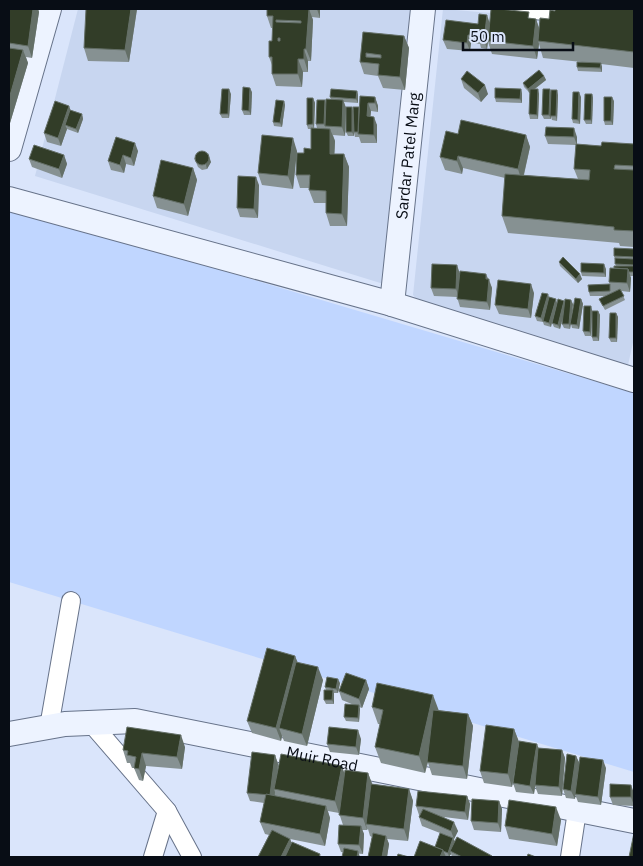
<svg xmlns="http://www.w3.org/2000/svg" width="643" height="866" viewBox="0 0 643 866" font-family="'IBM Plex Sans',sans-serif">
<rect width="100%" height="100%" fill="#dae5fb"/>
<g fill="#c8d6f0">
<path d="M78,9H415L390,286L35,176Z"/>
<path d="M443,9L530,16L634,22V338L628,365L478,327L419,303L413,295Z"/>
</g>
<path fill="#c0d6ff" d="M9,207L634,393V772L9,582Z"/>
<g fill="none" stroke-linecap="round" stroke-linejoin="round">
<defs>
<g id="street">
<path d="M519,9L574,13"/>
<path d="M91,723L167,811L192,857"/>
<path d="M49,727L71,601"/>
<path d="M153,857L167,811"/>
<path d="M570,857L577,811"/>
</g>
<g id="secondary">
<path d="M9,149L49,9"/>
<path d="M9,199L392,304L634,380"/>
<path id="s1" d="M392,304L423,9"/>
<path id="s2" d="M9,734L65,724L135,721L634,821"/>
</g>
</defs>
<use href="#street" stroke="#67738a" stroke-width="20"/>
<use href="#secondary" stroke="#67738a" stroke-width="26"/>
<use href="#street" stroke="#fff" stroke-width="18"/>
<use href="#secondary" stroke="#edf3ff" stroke-width="24"/>
</g>
<g fill="#869192">
<path d="M9,9H38L39,12L32,58L26,57L28,63L10,123L9,122Z"/>
<path d="M137,9L129,62L88,61L84,48Z"/>
<path d="M267,9H320V18L312,17L313,20L311,61H308V72H303L302,87L276,86L272,74V65L269,57L272,41L273,28H271L267,16Z"/>
<path d="M634,9V68L601,64L602,67V72L578,71L577,67L582,62L543,58L539,44L537,59L492,54L488,42L487,49L481,48L480,44L471,43L470,51L447,49L443,40L478,24L531,18L536,19L539,28L549,19L555,11Z"/>
<path d="M363,32L404,36L409,48L405,90L383,88L378,76L364,74L360,62Z"/>
<path d="M544,76L546,80L535,89L539,94L538,119H530L529,114L530,93L524,87L523,83Z"/>
<path d="M461,79L488,94L481,102L464,88Z"/>
<path d="M521,89L522,94V103L496,102L495,98Z"/>
<path d="M357,91L358,95V103L344,102L346,108L345,136L333,135L335,141L334,154H344L349,167L347,226H330L326,213V203H314L309,190V188H300L296,175V157L293,189L262,185L258,173L297,151V153H304L311,149V129H308L307,125L313,98L315,103L314,128H317L316,124L325,100L326,104L331,99L330,97Z"/>
<path d="M252,92L251,115H244L242,110Z"/>
<path d="M551,93L558,95L557,121L552,120L551,117V119H544L542,115Z"/>
<path d="M231,94L229,118H222L220,114Z"/>
<path d="M592,94L593,98L592,124H586L584,120Z"/>
<path d="M375,97L378,106V112L371,111L370,116L377,125V143H361L359,137H355L354,133V136H348L346,132L352,107L353,111Z"/>
<path d="M581,97L580,124L573,123L572,119Z"/>
<path d="M284,101L285,105L282,127L274,126L273,122Z"/>
<path d="M614,101L613,125H605L604,121Z"/>
<path d="M69,106L70,110L82,114L83,119L78,133L67,129L61,146L47,142L44,133Z"/>
<path d="M458,134L526,135L530,147L524,175L578,179L574,169L576,145L548,144L545,136L577,137V144L601,146L634,144V247L620,246L619,243L508,233L502,216L505,178L463,168L462,174L445,170L440,157Z"/>
<path d="M116,137L138,151L134,166L126,164L124,173L111,170L108,161Z"/>
<path d="M64,155L67,164L62,178L32,167L29,159Z"/>
<path d="M194,158L211,162L207,169L202,170L198,167Z"/>
<path d="M193,168L197,180L188,216L157,208L153,196Z"/>
<path d="M259,185L258,218L240,217L237,208Z"/>
<path d="M634,249V276H630L631,278L630,292L621,291L625,300L605,310L599,299L606,296H590L589,292L610,284L609,282L614,268L616,266L615,260L614,256Z"/>
<path d="M559,262L582,279L578,283L560,266Z"/>
<path d="M606,269V277L582,276L581,272Z"/>
<path d="M460,273L489,279L492,288L490,310L460,307L457,297L434,296L431,288Z"/>
<path d="M534,293L531,318L499,314L495,305Z"/>
<path d="M548,294L549,297L551,327L544,325L543,322L537,321L535,316Z"/>
<path d="M581,299L583,304L579,329L572,328L571,324L570,329L564,328L562,324L563,315L560,329L554,327L552,323L573,304L571,317Z"/>
<path d="M592,310L591,336H585L583,331Z"/>
<path d="M598,311L600,315L599,341H593L592,337Z"/>
<path d="M616,313L618,317L617,342H611L609,338Z"/>
<path d="M295,656L297,662L323,680L307,746L284,741L282,736L281,741L252,733L247,721Z"/>
<path d="M366,680L369,689L362,708L359,707L360,709L359,722L346,721L344,717L354,705L342,700L339,691Z"/>
<path d="M340,683L338,693H334V704H326L324,700L326,690L325,687Z"/>
<path d="M372,707L438,710L468,714L473,726L467,779L432,775L428,763L425,773L381,763L375,747L380,724H378Z"/>
<path d="M514,729L519,742L512,787L484,783L480,771Z"/>
<path d="M361,739L359,755L330,752L327,744Z"/>
<path d="M185,747L182,769L146,766L143,781L139,780L134,768H132L130,763H127L123,750Z"/>
<path d="M538,748L562,750L565,758L562,796L538,794L535,786L534,794L516,792L513,783Z"/>
<path d="M275,755L278,764V769L344,773H368L372,784L409,789L413,801L408,841L387,839L389,844L387,857H368L372,837L370,836L368,829L367,830H362L364,834L363,854L341,852L338,844L343,825L339,813L328,811L330,818L325,846L290,839L292,843L320,854L321,857H258L269,835L265,834L260,822L264,803L250,801L247,793Z"/>
<path d="M576,756L579,764L606,768L601,805L578,802L575,794V799L566,798L563,789Z"/>
<path d="M631,785L634,806L613,805L610,797Z"/>
<path d="M467,796L470,804L468,820L444,817L458,831L454,839L455,842L493,857H452L451,854L449,857L445,856L446,857H414L435,847L440,833L422,826L419,817L420,815H419L416,806Z"/>
<path d="M499,801L502,809L501,832L474,830L471,821Z"/>
<path d="M561,820L557,846L509,839L505,826Z"/>
</g>
<g fill="#646f67">
<path d="M33,9H38L39,12L32,58L28,46Z"/>
<path d="M131,9H137L129,62L125,50Z"/>
<path d="M309,9L313,20L311,61L306,49Z"/>
<path d="M317,9H320V18Z"/>
<path d="M487,15L490,24L487,49L484,40Z"/>
<path d="M536,19L540,31L538,41L539,44L537,59L533,46Z"/>
<path d="M468,35L471,43L470,51L467,43Z"/>
<path d="M404,36L409,48L405,90L400,77Z"/>
<path d="M304,49L308,61V72L304,59Z"/>
<path d="M23,50L28,63L10,123L9,119V99Z"/>
<path d="M298,59L303,72L302,87L298,74Z"/>
<path d="M601,63L602,67V72L600,68Z"/>
<path d="M544,76L546,80L529,93L528,89Z"/>
<path d="M485,85L488,94L481,102L478,93Z"/>
<path d="M250,88L252,92L251,115L249,111Z"/>
<path d="M229,89L231,94L229,118L228,114Z"/>
<path d="M521,89L522,94V103L520,99Z"/>
<path d="M538,89L539,94L538,119L537,115Z"/>
<path d="M550,89L551,93V119L549,115Z"/>
<path d="M557,90L558,95L557,121L556,116Z"/>
<path d="M357,91L358,95V103L356,99Z"/>
<path d="M579,92L581,97L580,124L578,120Z"/>
<path d="M592,94L593,98L592,124L591,120Z"/>
<path d="M375,97L378,106V112L375,103Z"/>
<path d="M612,97L614,101L613,125L611,121Z"/>
<path d="M313,98L315,103L314,129L313,124Z"/>
<path d="M325,100L326,105L325,126L326,129L324,124Z"/>
<path d="M343,100L346,108L345,136L342,127Z"/>
<path d="M284,101L285,105L282,127L280,123Z"/>
<path d="M368,103L371,111L370,125L367,116Z"/>
<path d="M69,106L72,114L65,125L67,129L61,146L58,138Z"/>
<path d="M352,107L353,111L354,136L352,132Z"/>
<path d="M82,114L83,119L78,133L76,129Z"/>
<path d="M374,117L377,125V143L374,135Z"/>
<path d="M574,128L577,137V145L574,137Z"/>
<path d="M330,129L335,141L334,166L330,154Z"/>
<path d="M526,135L530,147L522,182L518,169Z"/>
<path d="M293,138L297,151L293,189L288,176Z"/>
<path d="M135,143L138,151L134,166L131,158Z"/>
<path d="M208,153L211,162L207,169L206,165Z"/>
<path d="M344,154L349,167L347,226L342,214Z"/>
<path d="M64,155L67,164L62,178L59,169Z"/>
<path d="M123,155L126,164L124,173L120,165Z"/>
<path d="M458,156L463,168L462,174L457,161Z"/>
<path d="M193,168L197,180L188,216L184,204Z"/>
<path d="M256,177L259,185L258,218L254,209Z"/>
<path d="M604,264L606,269V277L604,273Z"/>
<path d="M457,265L460,274L459,297L456,289Z"/>
<path d="M628,269L631,278L630,292L627,283Z"/>
<path d="M486,274L492,288L490,310L487,302Z"/>
<path d="M580,274L582,279L578,283L576,279Z"/>
<path d="M531,284L534,293L531,318L528,309Z"/>
<path d="M548,294L549,299L543,322L541,318Z"/>
<path d="M556,299L557,303L551,327L549,323Z"/>
<path d="M581,299L583,304L579,329L577,325Z"/>
<path d="M571,300L573,304L570,329L569,324Z"/>
<path d="M564,301L566,305L560,329L558,325Z"/>
<path d="M591,306L592,310L591,336L590,332Z"/>
<path d="M598,311L600,315L599,341L597,337Z"/>
<path d="M616,313L618,317L617,342L616,338Z"/>
<path d="M295,656L300,668L279,728L282,736L281,741L276,728Z"/>
<path d="M318,667L323,680L307,746L302,734Z"/>
<path d="M338,679L340,683L338,693L336,689Z"/>
<path d="M366,680L369,689L362,708L359,699Z"/>
<path d="M333,690L334,694V704L332,700Z"/>
<path d="M433,695L439,711L425,773L419,756Z"/>
<path d="M359,705L360,709L359,722L358,718Z"/>
<path d="M468,714L473,726L467,779L463,766Z"/>
<path d="M514,729L519,742L512,787L508,774Z"/>
<path d="M358,730L361,739L359,755L356,747Z"/>
<path d="M181,735L185,747L182,769L177,757Z"/>
<path d="M537,744L540,752L534,794L530,786Z"/>
<path d="M562,750L565,758L562,796L559,787Z"/>
<path d="M142,753L146,766L143,781L139,769Z"/>
<path d="M275,755L278,764L275,789H274L275,792L274,804L270,796Z"/>
<path d="M576,756L580,764L575,799L571,791Z"/>
<path d="M603,760L606,768L601,805L598,797Z"/>
<path d="M342,766L346,778L339,813L335,801Z"/>
<path d="M368,773L373,786L366,824L367,830L363,818Z"/>
<path d="M631,785L634,793V806L631,797Z"/>
<path d="M409,789L413,801L408,841L404,829Z"/>
<path d="M467,796L470,804L468,820L465,812Z"/>
<path d="M499,801L502,809L501,832L498,823Z"/>
<path d="M326,806L330,818L325,846L320,834Z"/>
<path d="M556,807L561,820L557,846L552,834Z"/>
<path d="M454,822L458,831L454,839L451,831Z"/>
<path d="M361,826L364,834L363,854L359,845Z"/>
<path d="M386,836L389,844L387,857H382Z"/>
<path d="M453,838L455,842L450,851L451,854L449,857L448,853Z"/>
<path d="M290,839L295,852L292,857H281Z"/>
<path d="M443,850L446,857H440Z"/>
<path d="M358,851L360,857H357Z"/>
</g>
<g fill="#323d28" stroke="#646f67" fill-rule="evenodd">
<path d="M9,9H33L28,46L9,43Z"/>
<path d="M86,9H131L125,50L84,48Z"/>
<path d="M267,9H309L306,49H304V59H298V74H272V57H269V41H272L273,16H267ZM276,20L301,21V23L276,22ZM278,38H280V41H278Z"/>
<path d="M491,9H499L529,12L528,18L536,19L533,46L488,41Z"/>
<path d="M555,9H634V52L538,41L540,18L549,19L550,10L555,11Z"/>
<path d="M479,14L487,15L484,40H478V36L468,35L467,43L443,40L446,20L478,24Z"/>
<path d="M363,32L404,36L400,77L378,75L379,64L360,62ZM366,53L381,55V58L366,57Z"/>
<path d="M9,48L23,50L9,99Z"/>
<path d="M577,62L601,63L600,68L577,67Z"/>
<path d="M539,70L544,76L528,89L523,83Z"/>
<path d="M467,71L485,85L478,93L461,79Z"/>
<path d="M243,87L250,88L249,111L242,110Z"/>
<path d="M495,88L521,89L520,99L495,98Z"/>
<path d="M222,89H229L228,114H220Z"/>
<path d="M331,89L357,91L356,99L330,97Z"/>
<path d="M530,89H538L537,115L529,114Z"/>
<path d="M543,89H550L549,115H542Z"/>
<path d="M551,90H557L556,116H550Z"/>
<path d="M573,92H579L578,120L572,119Z"/>
<path d="M585,94H592L591,120H584Z"/>
<path d="M360,96L375,97V103H368L367,116L374,117V135L358,134Z"/>
<path d="M604,97H612L611,121H604Z"/>
<path d="M307,98H313V124L307,125Z"/>
<path d="M326,99L343,100L342,127L325,126Z"/>
<path d="M276,100L284,101L280,123L273,122Z"/>
<path d="M317,100H325L324,124H316Z"/>
<path d="M55,101L69,106L58,138L44,133Z"/>
<rect x="346" y="107" width="6" height="25"/>
<path d="M353,107H359L358,132H354Z"/>
<path d="M70,110L82,114L76,129L65,125Z"/>
<path d="M461,120L526,135L518,169L458,156L457,161L440,157L446,131L458,134Z"/>
<path d="M546,127L574,128V137L545,136Z"/>
<path d="M311,128L330,129V154H344L342,214L326,213V191L309,190L310,175H296L297,153H304V148L311,149Z"/>
<path d="M262,135L293,138L288,176L258,173Z"/>
<path d="M116,137L135,143L131,158L123,155L120,165L108,161Z"/>
<path d="M602,142L634,144V166L615,165L614,169L634,170V231L614,230V227L502,216L505,174L589,180L590,170L574,169L576,144L601,146Z"/>
<path d="M34,145L64,155L59,169L29,159Z"/>
<circle cx="202" cy="158" r="7"/>
<path d="M161,160L193,168L184,204L153,196Z"/>
<path d="M238,176L256,177L254,209L237,208Z"/>
<path d="M614,248L634,249V257L614,256Z"/>
<path d="M563,257L580,274L576,279L559,262Z"/>
<path d="M615,258L634,259V265L615,264Z"/>
<path d="M581,263L604,264V273L581,272Z"/>
<path d="M432,264L457,265L456,289L431,288Z"/>
<path d="M614,266H634V272H629L628,269L614,268Z"/>
<path d="M610,268L628,269L627,283L609,282Z"/>
<path d="M460,271L486,274V279H489L487,302L457,299Z"/>
<path d="M498,280L531,284L528,309L495,305Z"/>
<path d="M610,284V291L589,292L588,285Z"/>
<path d="M620,289L624,296L603,306L599,299Z"/>
<path d="M542,293L548,294L541,318L535,316Z"/>
<path d="M549,297L556,299L549,323L543,321Z"/>
<path d="M575,298L581,299L577,325L570,324Z"/>
<path d="M558,299L564,301L558,325L552,323Z"/>
<path d="M565,299L571,300L569,324H562Z"/>
<path d="M584,306H591L590,332L583,331Z"/>
<path d="M592,311H598L597,337H592Z"/>
<path d="M610,313H616V338H609Z"/>
<path d="M267,648L295,656L276,728L247,721Z"/>
<path d="M296,662L318,667L302,734L279,728Z"/>
<path d="M346,673L366,680L359,699L339,691Z"/>
<path d="M327,677L338,679L336,689L325,687Z"/>
<path d="M377,683L433,695L419,756L375,747L383,710L372,707Z"/>
<path d="M324,690H333L332,700H324Z"/>
<path d="M345,704L359,705L358,718L344,717Z"/>
<path d="M433,710L468,714L463,766L427,762Z"/>
<path d="M486,725L514,729L508,774L480,771Z"/>
<path d="M127,727L181,735L177,757L142,753L139,769L134,768L136,757L127,755L128,751L123,750Z"/>
<path d="M329,727L358,730L356,747L327,744Z"/>
<path d="M519,741L537,744L530,786L513,783Z"/>
<path d="M538,748L562,750L559,787L535,785Z"/>
<path d="M252,752L275,755L270,795L247,793Z"/>
<path d="M281,754L342,766L335,801L274,789Z"/>
<path d="M567,754L576,756L571,791L563,789Z"/>
<path d="M580,757L603,760L598,797L575,794Z"/>
<path d="M345,770L368,773L363,818L339,815Z"/>
<path d="M371,784L409,789L404,829L366,824Z"/>
<path d="M610,784L631,785V797H610Z"/>
<path d="M418,791L467,796L465,812L416,806Z"/>
<path d="M266,794L326,806L320,834L260,822Z"/>
<path d="M472,799L499,801L498,823L471,821Z"/>
<path d="M509,800L556,807L552,834L505,826Z"/>
<path d="M423,809L454,822L451,831L419,817Z"/>
<path d="M339,825L361,826L359,845L338,844Z"/>
<path d="M272,830L290,839L281,857H258Z"/>
<path d="M373,833L386,836L382,857H368Z"/>
<path d="M440,833L453,838L448,853L443,851V850L435,847Z"/>
<path d="M634,833V857H629Z"/>
<path d="M457,837L492,856L491,857H462L450,851Z"/>
<path d="M420,841L443,850L440,857H414Z"/>
<path d="M292,842L320,854L319,857H285Z"/>
<path d="M344,848L358,851L357,857H342Z"/>
<path d="M398,854L409,857H397Z"/>
<path d="M528,854L536,857H527Z"/>
</g>
<g text-anchor="middle" dominant-baseline="central" stroke-width="5" stroke-linejoin="round" paint-order="stroke">
<g font-size="16" fill="#080d15" stroke="#dae5fb">
<text stroke="none"><textPath href="#s1" startOffset="149">Sardar Patel Marg</textPath></text>
<text stroke="none"><textPath href="#s2" startOffset="318">Muir Road</textPath></text>
</g>
</g>
<rect width="643" height="866" fill="none" stroke="#080d15" stroke-width="20"/>
<path d="M463 42v8h110v-8" fill="none" stroke="#080d15" stroke-width="2.5"/>
<text x="470" y="42" font-size="15" fill="#080d15" stroke="#dae5fb" stroke-width="4" paint-order="stroke">50 m</text>
</svg>
